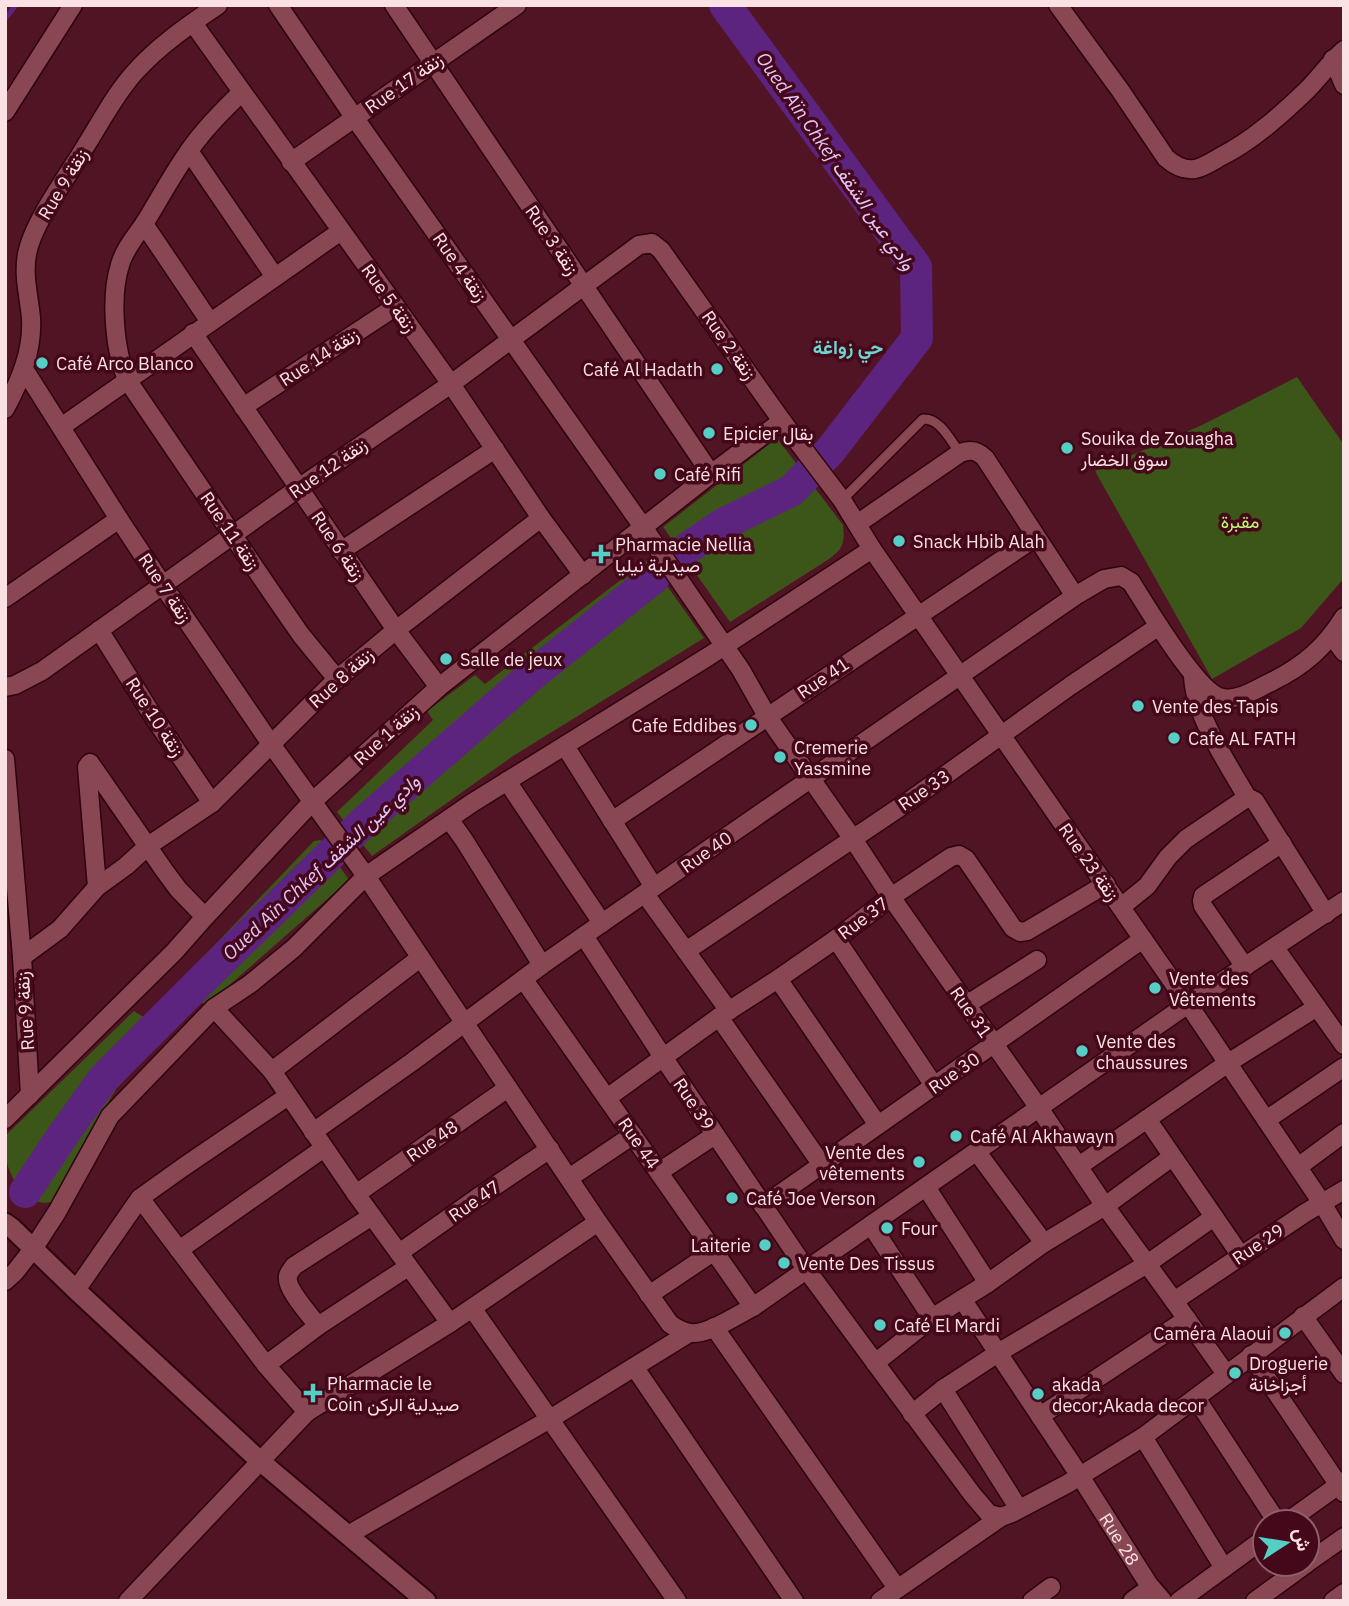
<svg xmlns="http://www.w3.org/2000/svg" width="1349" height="1606" viewBox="0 0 1349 1606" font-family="'IBM Plex Sans',Vazirmatn,sans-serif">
<rect width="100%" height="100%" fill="#511424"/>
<g fill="#3c5619">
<path d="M1297,377L1344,445V578L1301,628L1212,679L1095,471L1202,425Z"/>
<path d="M777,438L843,525C845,543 843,549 829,559L730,622L663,527Z"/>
<path d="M648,559L704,638L513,756L372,856L337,812L433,720L427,711L475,675L485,684Z"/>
<path d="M321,840L349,880L208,1004L196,1002L116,1089L51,1202C28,1208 9,1178 6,1158C4,1151 5,1142 6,1135L134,1011L145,1018L314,841Z"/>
</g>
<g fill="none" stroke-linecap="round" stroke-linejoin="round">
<path stroke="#5c247f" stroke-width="5" d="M5,19L16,5"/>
<g stroke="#5c247f" stroke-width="32">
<path d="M682,552L723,524L791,491L830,451L917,338L916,267L725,5"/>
<path d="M25,1192L63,1135L103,1079L208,974L366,820L532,675L654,578"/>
</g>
<defs>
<path id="service" d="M842,500L923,419C940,418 950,440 960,453"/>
<g id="minor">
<path d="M278,5L354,117L643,527L741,670L767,716L853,839L891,897L1039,1108L1105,1206L1174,1301L1226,1374"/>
<path d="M394,5L711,474"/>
<path d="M1058,5L1120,90L1166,158C1174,165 1183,171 1195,169C1204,167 1213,161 1220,157C1252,141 1281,115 1307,90C1320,77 1330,62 1344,50"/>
<path d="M193,23L451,384L541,518L583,575"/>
<path d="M1333,59L1344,85"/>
<path d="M242,92C223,110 204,129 189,151C172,175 159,200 144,224C135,237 124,250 120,265C110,296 114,352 128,381L272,593L301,635L337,679"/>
<path d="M5,112L73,5"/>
<path d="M189,151L275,277"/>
<path d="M291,162L517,5"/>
<path d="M144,224L210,322"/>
<path d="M193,333L396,630L439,687"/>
<path d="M24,369L119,519L162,584L271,744L366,876L598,1222L670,1324C676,1328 682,1332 690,1333C708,1335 737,1315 753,1307L1188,1004L1344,901"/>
<path d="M243,407L395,307"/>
<path d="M5,409C20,381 33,351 31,318C29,296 23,276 27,254C33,222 68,176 85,147C101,122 115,94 135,72C159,45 189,25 218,5"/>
<path d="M61,427L341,231"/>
<path d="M857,524L960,453C970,449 977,450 985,458L1075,596"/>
<path d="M341,551L495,449"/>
<path d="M5,598L119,519"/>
<path d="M99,630L153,716L212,803"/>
<path d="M1332,636L1344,652"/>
<path d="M1193,674C1193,714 1229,765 1248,799"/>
<path d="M5,687L15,685L42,671L300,487L451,384L639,245L652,243L661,250L782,421L842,500L872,549L1188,1004L1322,1203L1344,1240"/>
<path d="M565,746L654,887"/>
<path d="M5,759L22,957L30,1095"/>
<path d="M507,781L602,923"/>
<path d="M449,819L464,840L542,965"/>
<path d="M612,821L1036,537"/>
<path d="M97,887L87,767L90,763L164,870L178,889L205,917"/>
<path d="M645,894L729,1011"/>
<path d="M1121,907L1147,886L1168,857L1186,839L1245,799L1249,798L1255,801L1326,914"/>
<path d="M584,936L663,1057L806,1269L972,1494L989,1514L1001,1517"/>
<path d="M836,939L935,1087"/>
<path d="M1275,948L1344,1045"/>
<path d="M686,951L912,799L1070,686L1159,626"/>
<path d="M22,957L60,929L97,887L126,866L148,846L212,803L337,679L396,630L541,518"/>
<path d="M1245,967L1203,906L1202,901L1203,896L1282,843"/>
<path d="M778,979L878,1125"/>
<path d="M524,980L753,1307"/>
<path d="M966,1005L1037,960"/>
<path d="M214,1008L272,1071L356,1194L450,1323"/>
<path d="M719,1017L822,1165"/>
<path d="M272,1071L420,958"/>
<path d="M288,1096L182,1168L140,1198L266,1365L307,1412L450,1323L598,1222"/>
<path d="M607,1098L719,1017L778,979L836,939L891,897L951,857L959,855L966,859L1013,928L1020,932L1027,931L1106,884"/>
<path d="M5,1119L174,952L205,917L312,802L439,687L711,474L782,421"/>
<path d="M1147,1119L1228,1063L1317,1007"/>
<path d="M1266,1120L1344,1067"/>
<path d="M313,1132L412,1062L542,965L602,923L1075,596L1104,579L1121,576L1131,582C1146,605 1198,695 1223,698C1240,701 1258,688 1273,681C1305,665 1325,647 1344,617"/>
<path d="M977,1152L1044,1243"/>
<path d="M1079,1166L1147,1119L1241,1256"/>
<path d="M1298,1167L1344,1133"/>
<path d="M659,1172L715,1135"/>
<path d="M569,1178L633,1135"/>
<path d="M926,1187L988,1283"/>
<path d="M356,1194L508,1088"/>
<path d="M763,1206L1143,939"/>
<path d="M871,1225L932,1318"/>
<path d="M179,1250L324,1148"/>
<path d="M399,1253L477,1198L550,1149"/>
<path d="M5,1281L15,1272L33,1249L57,1212L110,1116L214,1008L250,984L294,948L366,876L472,803L709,656L872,549"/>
<path d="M76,1290L140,1198"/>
<path d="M649,1295L713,1252"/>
<path id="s1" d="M962,1299L1080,1476L1151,1588"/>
<path d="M1174,1301L1305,1213L1344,1190"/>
<path d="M472,1308L677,1601"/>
<path d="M1303,1316L1344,1374"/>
<path d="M318,1326C310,1315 285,1288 288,1276C289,1272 292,1269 294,1266L372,1216"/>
<path d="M714,1327L897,1588"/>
<path d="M1251,1355L1344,1493"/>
<path d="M875,1363L932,1318L988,1283L1044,1243L1105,1206L1172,1157"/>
<path d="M266,1365L318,1326L408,1267"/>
<path d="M635,1368L794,1601"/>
<path d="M943,1389L1019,1509"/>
<path d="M1196,1398L1277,1522"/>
<path d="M912,1414L943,1389L998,1353L1147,1264L1214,1217"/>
<path d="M1040,1416L1187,1319"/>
<path d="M1143,1437L1224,1568"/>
<path d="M1287,1522L1344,1481"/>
<path d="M348,1535L550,1419L689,1333"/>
<path d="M1307,1563L1344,1537"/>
<path d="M128,1601L307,1412"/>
<path d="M880,1601L1001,1517L1012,1513L1067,1484L1143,1437L1344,1287"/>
<path d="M1032,1601L1051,1587"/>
<path d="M1179,1601L1265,1538"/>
<path d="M1255,1601L1306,1564"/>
<path d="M1333,1601L1344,1593"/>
</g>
<g id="tertiary">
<path d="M5,1223L12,1228L76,1290L260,1461L426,1601"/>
<path d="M1133,1601L1151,1588L1162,1601"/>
</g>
</defs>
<use href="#service" stroke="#2e030f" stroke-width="12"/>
<use href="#minor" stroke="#2e030f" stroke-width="21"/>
<use href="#tertiary" stroke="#2e030f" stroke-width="23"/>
<use href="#service" stroke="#884753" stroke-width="9"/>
<use href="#minor" stroke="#884753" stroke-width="18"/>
<use href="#tertiary" stroke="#884753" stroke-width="19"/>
</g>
<g fill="#55cec6" stroke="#45081a" stroke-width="2.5">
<circle cx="42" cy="363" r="7"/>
<circle cx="717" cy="369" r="7"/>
<circle cx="709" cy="433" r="7"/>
<circle cx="1067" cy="448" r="7"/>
<circle cx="660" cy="474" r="7"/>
<circle cx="899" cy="541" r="7"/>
<path d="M597.5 543.5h7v7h7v7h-7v7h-7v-7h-7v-7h7z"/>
<circle cx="446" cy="659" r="7"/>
<circle cx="1138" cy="706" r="7"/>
<circle cx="751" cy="725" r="7"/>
<circle cx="1174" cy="738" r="7"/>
<circle cx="780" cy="757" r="7"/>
<circle cx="1155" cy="988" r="7"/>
<circle cx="1082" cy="1051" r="7"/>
<circle cx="956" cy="1136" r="7"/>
<circle cx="919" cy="1162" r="7"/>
<circle cx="732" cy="1198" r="7"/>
<circle cx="887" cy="1228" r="7"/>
<circle cx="765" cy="1245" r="7"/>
<circle cx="784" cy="1263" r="7"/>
<circle cx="880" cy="1325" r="7"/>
<circle cx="1285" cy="1333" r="7"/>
<circle cx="1235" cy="1373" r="7"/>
<path d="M309.5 1382.5h7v7h7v7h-7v7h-7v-7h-7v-7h7z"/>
<circle cx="1038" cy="1394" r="7"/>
</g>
<g text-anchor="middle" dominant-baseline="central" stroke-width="7" stroke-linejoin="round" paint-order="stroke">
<g font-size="18" fill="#fae1e4" stroke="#45081a">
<text transform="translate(404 83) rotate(-35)">Rue 17 زنقة</text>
<text transform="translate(63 184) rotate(-59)">Rue 9 زنقة</text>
<text transform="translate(552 240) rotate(56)">Rue 3 زنقة</text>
<text transform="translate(460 267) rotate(55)">Rue 4 زنقة</text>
<text transform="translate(389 298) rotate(54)">Rue 5 زنقة</text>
<text transform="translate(729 345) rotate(55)">Rue 2 زنقة</text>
<text transform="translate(319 357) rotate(-33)">Rue 14 زنقة</text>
<text transform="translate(328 468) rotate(-35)">Rue 12 زنقة</text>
<text transform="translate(230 531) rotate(56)">Rue 11 زنقة</text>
<text transform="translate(338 546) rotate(56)">Rue 6 زنقة</text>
<text transform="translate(165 588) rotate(56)">Rue 7 زنقة</text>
<text transform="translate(341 678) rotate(-42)">Rue 8 زنقة</text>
<text transform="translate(823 678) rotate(-34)">Rue 41</text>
<text transform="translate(155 717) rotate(57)">Rue 10 زنقة</text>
<text transform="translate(386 735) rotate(-42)">Rue 1 زنقة</text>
<text transform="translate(924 790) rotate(-34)">Rue 33</text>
<text transform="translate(706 852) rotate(-35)">Rue 40</text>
<text transform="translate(1089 862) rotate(55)">Rue 23 زنقة</text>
<text transform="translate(863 918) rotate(-37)">Rue 37</text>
<text transform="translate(25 1011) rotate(-94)">Rue 9 زنقة</text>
<text transform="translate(971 1012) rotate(55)">Rue 31</text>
<text transform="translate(954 1073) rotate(-35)">Rue 30</text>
<text transform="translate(694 1104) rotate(56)">Rue 39</text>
<text transform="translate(432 1141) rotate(-35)">Rue 48</text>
<text transform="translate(639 1143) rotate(55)">Rue 44</text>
<text transform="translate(474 1201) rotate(-35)">Rue 47</text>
<text transform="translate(1258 1244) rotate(-34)">Rue 29</text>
<text stroke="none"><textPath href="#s1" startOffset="287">Rue 28</textPath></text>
</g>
<g font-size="18" fill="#fae1e4" stroke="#45081a" text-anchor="start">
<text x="56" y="363">Café Arco Blanco</text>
<text x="703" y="369" text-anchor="end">Café Al Hadath</text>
<text x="723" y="433">Epicier بقال</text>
<text x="1081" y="438">Souika de Zouagha<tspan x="1081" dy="21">سوق الخضار</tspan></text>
<text x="674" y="474">Café Rifi</text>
<text x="913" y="541">Snack Hbib Alah</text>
<text x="615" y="544">Pharmacie Nellia<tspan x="615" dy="21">صيدلية نيليا</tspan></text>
<text x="460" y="659">Salle de jeux</text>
<text x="1152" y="706">Vente des Tapis</text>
<text x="737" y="725" text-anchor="end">Cafe Eddibes</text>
<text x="1188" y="738">Cafe AL FATH</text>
<text x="794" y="747">Cremerie<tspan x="794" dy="21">Yassmine</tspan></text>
<text x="1169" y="978">Vente des<tspan x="1169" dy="21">Vêtements</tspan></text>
<text x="1096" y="1041">Vente des<tspan x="1096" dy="21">chaussures</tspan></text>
<text x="970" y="1136">Café Al Akhawayn</text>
<text x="905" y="1152" text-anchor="end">Vente des<tspan x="905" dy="21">vêtements</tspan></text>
<text x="746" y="1198">Café Joe Verson</text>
<text x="901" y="1228">Four</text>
<text x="751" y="1245" text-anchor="end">Laiterie</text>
<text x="798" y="1263">Vente Des Tissus</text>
<text x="894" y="1325">Café El Mardi</text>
<text x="1271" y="1333" text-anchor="end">Caméra Alaoui</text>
<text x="1249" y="1363">Droguerie<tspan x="1249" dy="21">أجزاخانة</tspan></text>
<text x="327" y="1383">Pharmacie le<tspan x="327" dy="21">Coin صيدلية الركن</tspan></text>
<text x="1052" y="1384">akada<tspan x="1052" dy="21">decor;Akada decor</tspan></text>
</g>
<g font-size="18" fill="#bdfa71" stroke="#45081a">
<text x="1240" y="521">مقبرة</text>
</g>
<g font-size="19" font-style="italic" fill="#e1c7f7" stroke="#45081a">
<text transform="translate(836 161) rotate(55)">Oued Aïn Chkef وادي عين الشقف</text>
<text transform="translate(321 867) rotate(-43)">Oued Aïn Chkef وادي عين الشقف</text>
</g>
<g font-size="19" font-weight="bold" fill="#6cd7d0" stroke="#45081a">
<text x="848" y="347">حي زواغة</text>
</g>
</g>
<rect width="1349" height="1606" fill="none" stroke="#fae1e4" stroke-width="14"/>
<g transform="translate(1286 1543) rotate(78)"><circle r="33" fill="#45081a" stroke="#8d5f6b" stroke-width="2"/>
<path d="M0-5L12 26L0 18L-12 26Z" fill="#55cec6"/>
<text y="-10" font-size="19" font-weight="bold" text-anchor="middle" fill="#fae1e4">ش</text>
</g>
</svg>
